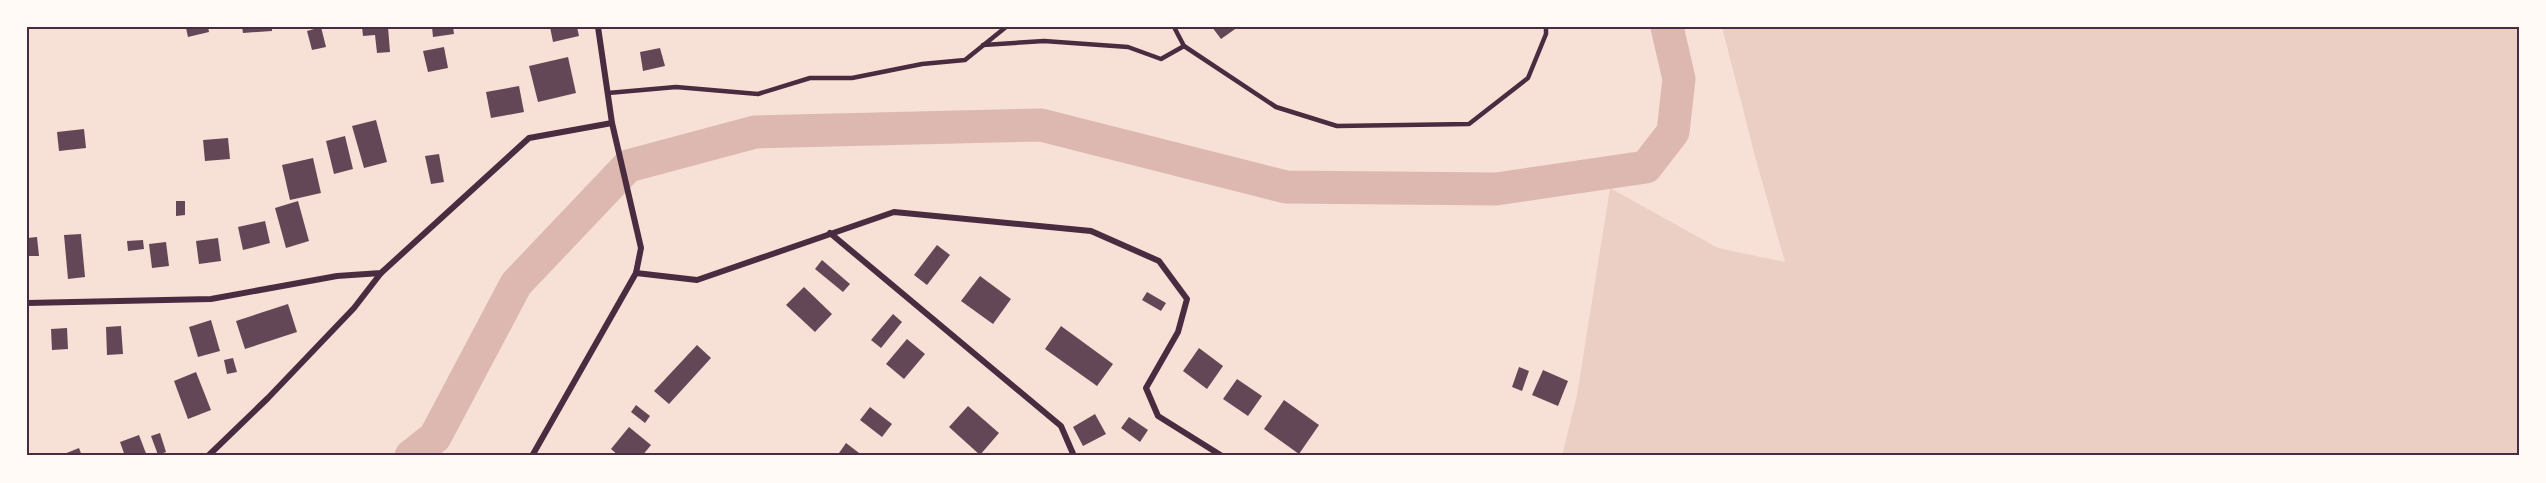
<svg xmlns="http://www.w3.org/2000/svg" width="2546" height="483" viewBox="0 0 2546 483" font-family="'Nunito Sans',sans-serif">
<rect width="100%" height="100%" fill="#f7e1d7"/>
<path fill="#ebcfc5" d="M1722,27H2519V456H1562L1577,395L1610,188L1718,248L1785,262L1756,160Z"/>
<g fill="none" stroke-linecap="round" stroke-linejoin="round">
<path stroke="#dcb8b0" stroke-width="33" d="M411,456L435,437L516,284L628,166L755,132L1041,125L1286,187L1496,189L1646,167L1673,132L1679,79L1667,27"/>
</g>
<g fill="#644757">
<path d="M208,27L209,32L188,37L186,28Z"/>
<path d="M242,27H272V31L243,33Z"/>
<path d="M321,27L326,47L312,50L307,31Z"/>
<path d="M362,27H388L390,52L377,53L375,35L363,36Z"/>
<path d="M432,27H453L454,34L433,37Z"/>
<path d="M550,27H577L579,36L553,42Z"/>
<path d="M1212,27H1238L1221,39Z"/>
<path d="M444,47L448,68L428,72L423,51Z"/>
<path d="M660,48L665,66L643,71L640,52Z"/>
<path d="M568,57L576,93L538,102L529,66Z"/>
<path d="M519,86L524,112L491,118L486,92Z"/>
<path d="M376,120L387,162L364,168L352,126Z"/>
<path d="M84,129L86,148L59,151L57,132Z"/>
<path d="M345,136L353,169L334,174L326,141Z"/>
<path d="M228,138L230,159L205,161L203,140Z"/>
<path d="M439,154L444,182L431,184L425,156Z"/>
<path d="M313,158L321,193L290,200L282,165Z"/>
<path d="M176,201H185V215L176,216Z"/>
<path d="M298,201L309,241L286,248L275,208Z"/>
<path d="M265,221L270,243L243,250L238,227Z"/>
<path d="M81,234L85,277L68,279L64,235Z"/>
<path d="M37,237L39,256H27V238Z"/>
<path d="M218,238L221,261L199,264L196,241Z"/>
<path d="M143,240L144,249L128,251L127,241Z"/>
<path d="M166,242L169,266L152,268L149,244Z"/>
<path d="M937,245L950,255L927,285L914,275Z"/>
<path d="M822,260L850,284L843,292L815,269Z"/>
<path d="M980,276L1011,299L993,324L961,301Z"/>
<path d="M804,287L832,314L815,332L786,305Z"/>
<path d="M1147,292L1166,303L1161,311L1142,300Z"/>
<path d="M288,304L297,332L245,349L236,321Z"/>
<path d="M893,314L902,322L881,348L871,340Z"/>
<path d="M211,320L220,351L198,357L189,327Z"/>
<path d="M121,326L123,354L107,355L106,327Z"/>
<path d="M1061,326L1113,364L1097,386L1045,349Z"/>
<path d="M67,328L68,349L52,350L51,329Z"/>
<path d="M907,339L925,354L904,379L886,364Z"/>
<path d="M697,345L711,358L669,404L654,391Z"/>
<path d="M1199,348L1223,366L1207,389L1183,371Z"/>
<path d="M233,358L237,372L227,374L224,360Z"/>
<path d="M1519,367L1529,371L1522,391L1512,387Z"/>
<path d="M1543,370L1568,381L1558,406L1532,395Z"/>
<path d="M196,372L211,410L188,419L174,381Z"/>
<path d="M1237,379L1262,396L1248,416L1223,399Z"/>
<path d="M1284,400L1319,425L1299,454L1264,429Z"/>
<path d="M636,405L650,416L645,423L631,412Z"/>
<path d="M968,406L999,433L980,455L949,427Z"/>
<path d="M870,407L892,424L882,437L860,420Z"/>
<path d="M1095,414L1106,434L1083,446L1073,427Z"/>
<path d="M1129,417L1148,430L1140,442L1121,428Z"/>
<path d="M629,427L651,445L642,456H619L611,449Z"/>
<path d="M160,433L166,452L158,455L151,436Z"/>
<path d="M139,435L147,456H125L120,442Z"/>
<path d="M846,443L863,456H837Z"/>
<path d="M79,448L82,456H59Z"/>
</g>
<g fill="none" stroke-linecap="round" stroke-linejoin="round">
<g stroke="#4a2c40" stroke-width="4.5">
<path d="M1174,27L1184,46L1276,107L1337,126L1469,124L1528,78L1546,34V27"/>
<path d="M983,45L1044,41L1128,47L1161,59L1184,46"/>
<path d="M608,93L676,87L758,94L810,78H852L922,64L965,60L1006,27"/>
</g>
<g stroke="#4a2c40" stroke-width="6">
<path d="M830,233L1061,426L1074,456"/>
<path d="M636,273L697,280L894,212L1091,231L1159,261L1187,299L1178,332L1146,388L1158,416L1222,456"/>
<path d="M27,303L211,299L337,276L381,273L529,138L612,123"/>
<path d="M208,456L268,398L354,308L381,273"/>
<path d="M532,456L636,273L641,248L612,123L598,27"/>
</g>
</g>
<rect width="2546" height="483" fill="none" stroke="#fffaf5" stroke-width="57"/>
<rect x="28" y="28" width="2490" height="426" fill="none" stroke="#4a2c40" stroke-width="2"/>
</svg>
